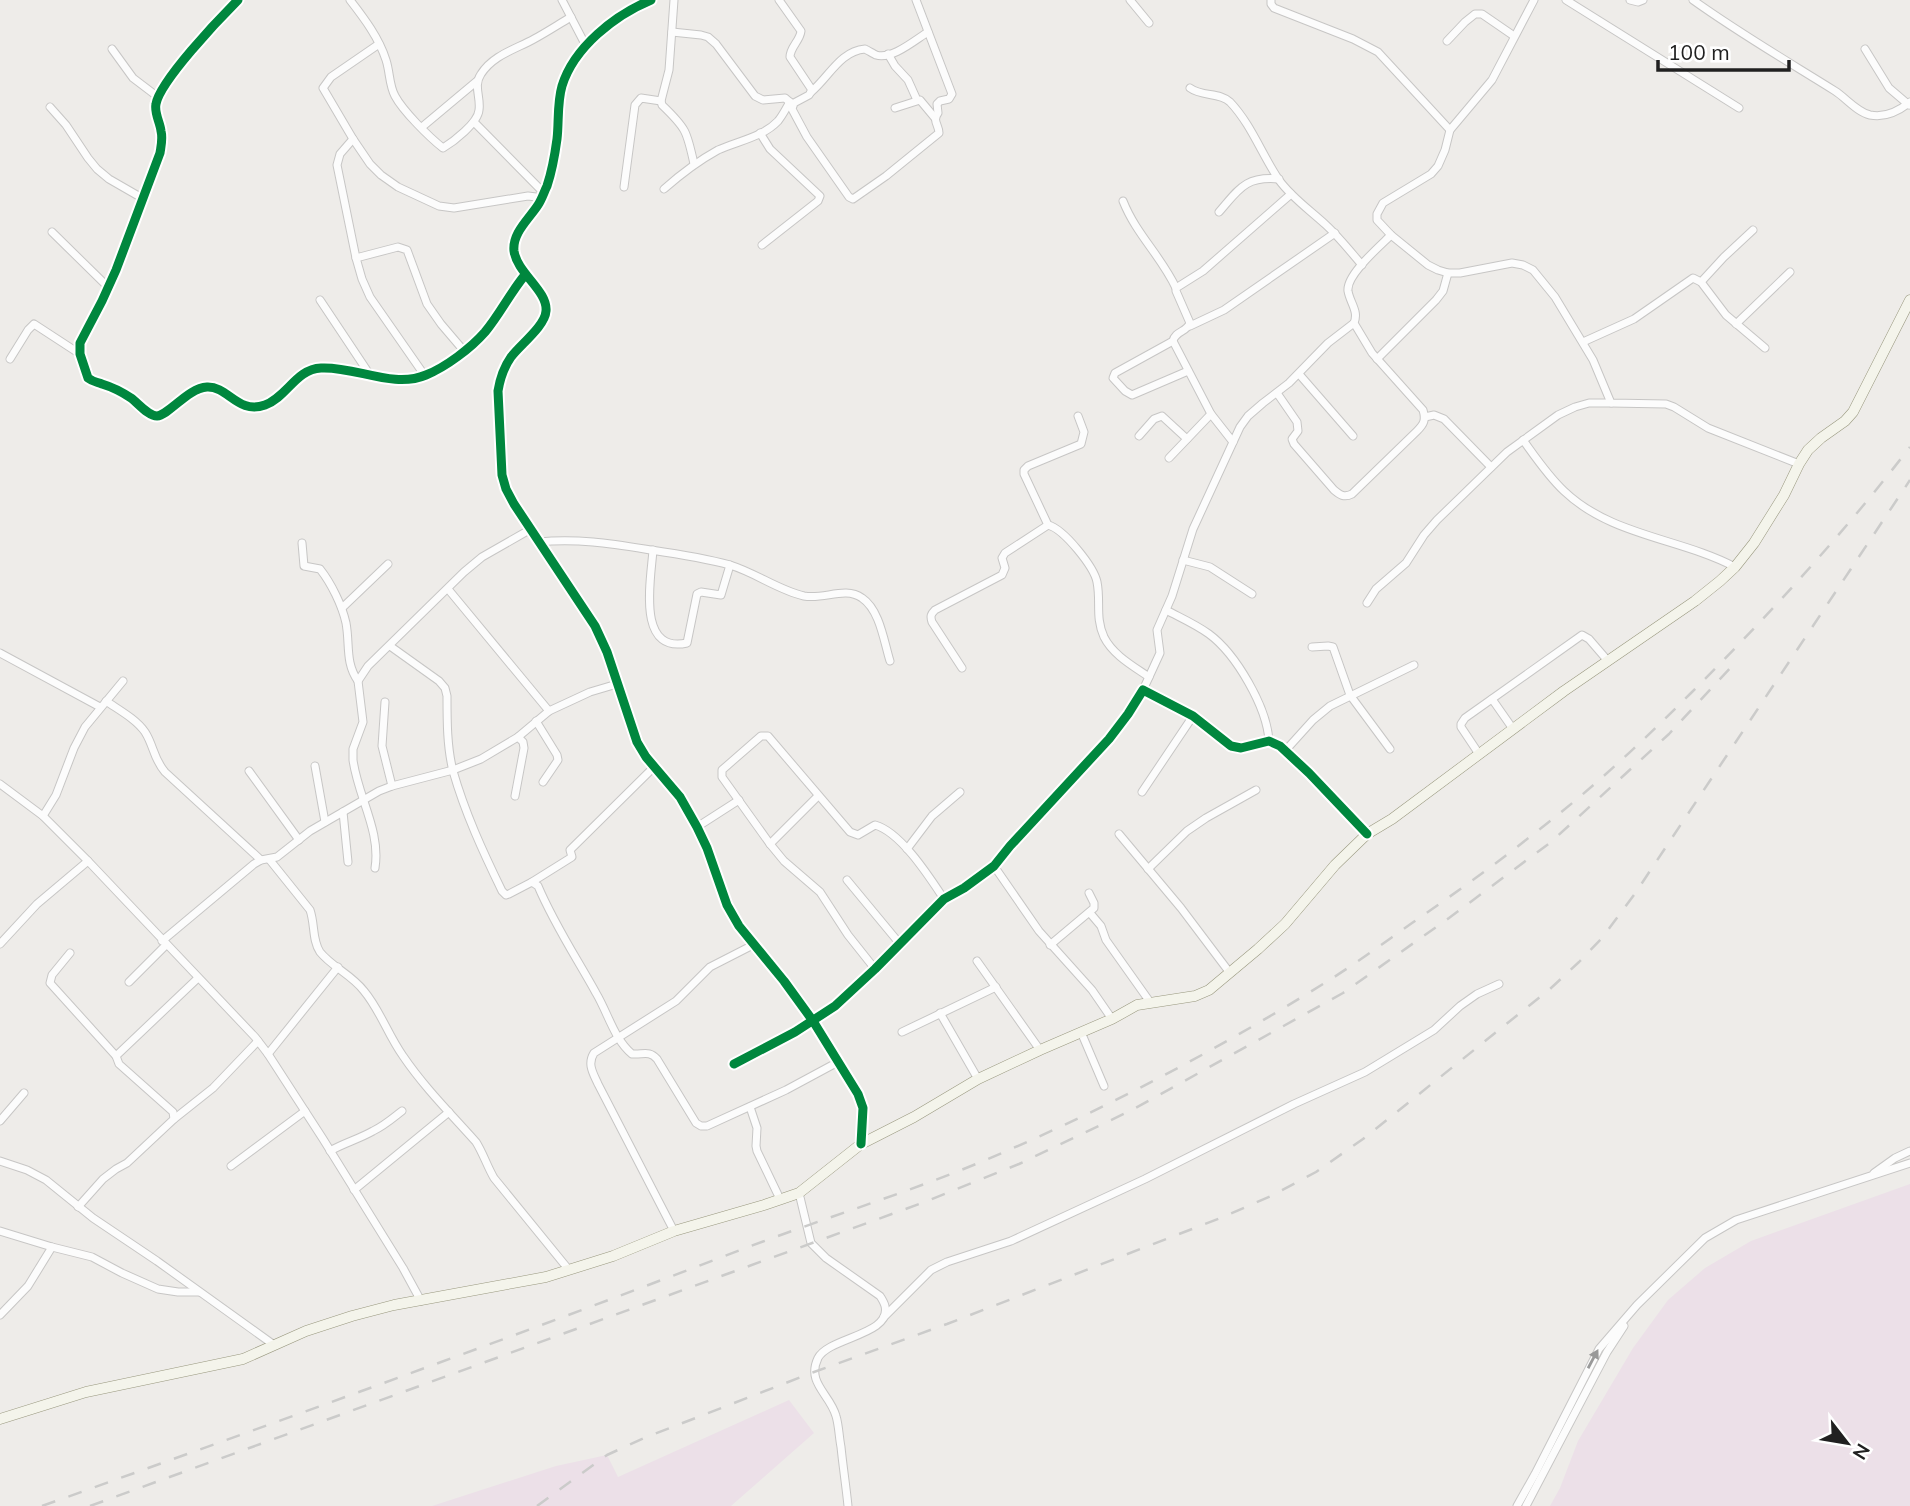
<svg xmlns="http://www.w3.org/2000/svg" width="1910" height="1506" viewBox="0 0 1910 1506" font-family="Mulish,sans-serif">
<rect width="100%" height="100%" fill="#eeece9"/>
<g fill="#ece0e8">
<path d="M1910,1184V1506H1550L1560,1488L1578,1441L1633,1348L1668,1300L1705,1268L1751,1241Z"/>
<path d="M789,1400L814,1433L731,1506H432L556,1466L607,1455L618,1477Z"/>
</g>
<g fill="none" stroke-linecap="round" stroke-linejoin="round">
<defs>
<g id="street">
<path d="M238,0C219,19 160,81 156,104C154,113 160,122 161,131C163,139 161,146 160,153L116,270L102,301L80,343V354L88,378C93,382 97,382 102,384C112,387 122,392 131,398C138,403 148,416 157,416C169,415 188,388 207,387C228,386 238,415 265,405C287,397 296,369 321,368C355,366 393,389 426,375C446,367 471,348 485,332C500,314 510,293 525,275"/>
<path d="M350,0C364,18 379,38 386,60C390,72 389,85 395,96C403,111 429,137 443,148C453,142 478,123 479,110C481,97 473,86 481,74C493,55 516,49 534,39C547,32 559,24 571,17"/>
<path d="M562,0L586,46"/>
<path d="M651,0C615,15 574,47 562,86C557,103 559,122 557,139C555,154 552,171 547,186C544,192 542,199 538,205C529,219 512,233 514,251C517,273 548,291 546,311C545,326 521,344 511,357C504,367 500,378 498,391L502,475L506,489L514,504L595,626L607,652L637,742L646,757L680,797L697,827L707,848L727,905L739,926L784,981L813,1021L858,1094L863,1108L861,1144"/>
<path d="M674,0L669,70L661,101L662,105C686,128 687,131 694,164"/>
<path d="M779,0L801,31C800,41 790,47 790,57L812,90L809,95L794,103L792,109L807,137L849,197L853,199L886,176L939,133C939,125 932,121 938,113L937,104L940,101L949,99L952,94L916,0"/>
<path d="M1130,0L1149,23"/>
<path d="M1271,0V4L1274,8L1353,39L1378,52L1450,130"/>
<path d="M1534,0L1492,80L1450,130L1445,150L1438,166L1431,174L1383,203L1377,214V220L1391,235L1428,265L1438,270L1448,273H1460L1512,263L1523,265L1533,270L1555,297L1593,360L1611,403L1666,404L1674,407L1708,428L1799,464"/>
<path d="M1566,0L1739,108"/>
<path d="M1630,0L1638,2L1643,0"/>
<path d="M1693,0C1739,33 1787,61 1835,91C1846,98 1857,112 1870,115C1885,118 1899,111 1910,102"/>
<path d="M672,32L701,35L708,37L716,44L755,96L763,100L785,98L792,104"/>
<path d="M1447,41L1465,22L1475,14H1482L1514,36"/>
<path d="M379,44L331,77L323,88L353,139L370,164L381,175L398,187L439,206L454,208L528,196L536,197L540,202"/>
<path d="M112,49L133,78L158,97"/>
<path d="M1865,49L1889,88L1909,105"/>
<path d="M888,54L895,66L908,80L917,100"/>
<path d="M1190,88C1202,97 1220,92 1230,102C1251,124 1262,155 1279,180C1292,198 1310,210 1326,225C1339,237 1350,251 1362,265"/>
<path d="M811,92C829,77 840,51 865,49C867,50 874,54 876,55C892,60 915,40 928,32"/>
<path d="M50,107L66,125L88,158L97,169L109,179L142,198"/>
<path d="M895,108L920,100L935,118"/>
<path d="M474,122L544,193"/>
<path d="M422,127L477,81"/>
<path d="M760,133L770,149L820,196L818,201L762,245"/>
<path d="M353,139L340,154L337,165L356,258L362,279L370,297L425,376"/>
<path d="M624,187L635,105L641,98L661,101"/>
<path d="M664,189C681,174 698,161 718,150C738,141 763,137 778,121C783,115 786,108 790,102"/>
<path d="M1123,201C1136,234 1161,256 1176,288"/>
<path d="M1219,212C1239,189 1245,176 1279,179"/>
<path d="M52,232L108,287"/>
<path d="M356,258L398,247L407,250L427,304L441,324L464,351"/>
<path d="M1701,282L1724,257L1753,230"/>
<path d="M320,300L370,375"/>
<path d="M1736,324L1790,272"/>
<path d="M1190,326L1224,310L1335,233"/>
<path d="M1173,341L1115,373L1113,378L1125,391L1132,395L1188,371"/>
<path d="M1583,342L1634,319L1693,278L1701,282L1726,315L1765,348"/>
<path d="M10,359L28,330L34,324L80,354"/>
<path d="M1377,359L1436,300L1443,291L1448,273"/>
<path d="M1299,374L1353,436"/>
<path d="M1277,393L1297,422L1298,431L1292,439L1294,444L1334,490C1340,495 1344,498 1352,494L1417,431C1424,424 1426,420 1423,410L1372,353L1354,323"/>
<path d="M1425,417L1434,415L1444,419L1491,467"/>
<path d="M1139,436L1154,419L1162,416L1187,439"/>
<path d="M1523,440C1536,458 1548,476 1564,491C1611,536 1680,538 1735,567"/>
<path d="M1233,442L1211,414L1173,341C1175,331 1187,332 1190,323L1176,291V288L1203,271L1291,194"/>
<path d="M1169,458L1211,414"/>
<path d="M1048,525L1024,474V470L1028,466L1081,444L1084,432L1078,416"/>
<path d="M539,542C578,538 613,544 651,550C678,554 704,558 730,565C756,573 778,590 804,596C824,600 845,586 862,598C880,610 884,642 890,661"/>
<path d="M302,543L304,566L320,569C331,583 342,605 346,623C350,644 345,663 358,681"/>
<path d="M653,550C651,579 636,654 687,643L697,594L701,592L721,595L730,565"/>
<path d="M1183,560L1210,567L1252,594"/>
<path d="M448,589L549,711"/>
<path d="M1367,603L1376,589L1406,563L1424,535L1437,520L1507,452L1558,415L1575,407L1589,403H1611"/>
<path d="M342,608L388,564"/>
<path d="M1166,610C1181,618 1195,624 1209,634C1236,654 1267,707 1269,741"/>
<path d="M390,646L439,681L445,688L447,696C447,721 447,747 453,771C465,813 483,852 502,891L506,895L509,894L532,882L538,886C554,924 576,957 596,993C608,1013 614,1039 632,1054C643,1055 649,1050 657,1059L696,1123L701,1126H707L786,1090L838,1062"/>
<path d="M1312,647L1328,646L1333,647L1350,695L1390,749"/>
<path d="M0,653L100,707"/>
<path d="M962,668L932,622C930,616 931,614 935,610L1002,575L1005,568L1002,558L1005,553L1048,525C1064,529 1094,567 1097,582C1101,602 1095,617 1104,637C1113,655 1133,666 1149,677"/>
<path d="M1143,690L1160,653L1157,630L1172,596L1193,529L1240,427L1248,416L1263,403L1289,383L1328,343L1354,323C1359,311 1350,303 1348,291C1346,275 1380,246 1391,235"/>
<path d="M1492,699L1513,729"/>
<path d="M106,701C119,710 136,719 145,732C154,746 153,758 165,772L261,860"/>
<path d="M385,702L382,746L392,786"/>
<path d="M536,721L557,755L558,760L543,782"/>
<path d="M1285,751L1313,720L1330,706L1414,665"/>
<path d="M1479,754L1461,727V724L1465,718L1582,635L1589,639L1608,661"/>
<path d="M315,766L325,822"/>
<path d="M249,771L299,840"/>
<path d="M0,784L43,816L88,861L255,1037L268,1054L323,1139L403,1268L421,1301"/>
<path d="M1142,792L1193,716"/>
<path d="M515,796L524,748L523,742L518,737"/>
<path d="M343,812L348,862"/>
<path d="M43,816L56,795L74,748L85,727L123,681"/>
<path d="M697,827L739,800"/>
<path d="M1119,834L1181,908L1230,973"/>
<path d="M770,844L818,796"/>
<path d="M907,849L932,816L960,792"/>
<path d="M269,859L310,910C315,924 312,940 320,952C332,967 352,975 364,991C380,1010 388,1035 403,1056C424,1087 451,1114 476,1142C483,1153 487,1166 494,1178L569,1270"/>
<path d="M994,866L1039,931L1092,990L1112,1019"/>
<path d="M375,868C381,831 358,797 353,760V749L363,722L358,681L368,666L464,572L482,557L531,529"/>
<path d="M1148,869L1187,831L1206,818L1256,790"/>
<path d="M847,880L900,944"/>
<path d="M532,882L572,857L570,850L654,767"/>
<path d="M1090,913L1101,926L1106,940L1150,1002"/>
<path d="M162,941L254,864L261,860L277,857L310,831L379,791L392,786L453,770L481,759L518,737L549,711L590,692L617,684"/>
<path d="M0,944L37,904L88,861"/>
<path d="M1050,945L1094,908V903L1089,893"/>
<path d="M70,953L52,975L50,983L116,1056"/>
<path d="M977,961L1040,1050"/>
<path d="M875,969L848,935L820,892L784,861L770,844L722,777V770L761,736H768L850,832L858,835L875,825C901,832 930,878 944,899"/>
<path d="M129,982L166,945"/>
<path d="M940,1013L978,1079"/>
<path d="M902,1032L996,987"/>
<path d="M1081,1032L1104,1086"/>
<path d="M268,1054L338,967"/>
<path d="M734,1064L795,1032L835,1006L875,969L944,899L964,888L994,866L1010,846L1109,739L1128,714L1143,690L1193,716L1231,746L1241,748L1269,741L1280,746L1309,773L1367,834"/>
<path d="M750,1107L757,1128L756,1146L757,1151L780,1199"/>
<path d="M174,1119L213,1088L258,1041"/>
<path d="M0,1121L24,1093"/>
<path d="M330,1151C344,1143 359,1139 373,1131C384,1126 393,1118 402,1111"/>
<path d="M0,1161L27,1170L46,1180L93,1218L157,1261L274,1345"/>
<path d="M231,1166L305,1111"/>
<path d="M1874,1173L1895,1158L1910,1151"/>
<path d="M354,1190L449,1112"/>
<path d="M799,1193L811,1243L826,1258L880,1296C882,1299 884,1302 885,1306C892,1335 829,1337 818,1358C806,1383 830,1394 836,1416C839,1426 839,1437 841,1447C843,1467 846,1486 848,1506"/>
<path d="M78,1207L103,1179L116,1169L127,1163L174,1119L173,1112L119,1064L116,1056L198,978"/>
<path d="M0,1231L52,1247L92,1257L122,1273L158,1289L178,1292H199"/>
<path d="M674,1231L598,1084C593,1073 587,1064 594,1053L676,1001L710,967L753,945"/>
<path d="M0,1315L28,1286L52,1247"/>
<path d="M884,1317L931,1270L947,1262L1011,1241L1145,1179L1294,1104L1365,1072L1434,1030L1460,1006L1477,994L1499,984"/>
<path d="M1517,1506L1535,1474L1599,1349L1637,1305L1705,1238L1736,1220L1910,1163"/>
<path d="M1526,1506L1607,1352L1624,1326"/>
</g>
<path id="secondary" d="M0,1419L86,1392L243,1359L306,1331L352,1316L394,1305L546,1277L613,1256L674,1231L764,1205L799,1193L861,1144L914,1117L978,1079L1040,1050L1112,1019L1137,1005L1195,996L1209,990L1258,949L1285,924L1335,865L1367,834L1392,819L1564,691L1695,601L1720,581L1735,567L1754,543L1784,495L1799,464L1808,450L1821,438L1845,421L1853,412L1910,300"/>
</defs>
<use href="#street" stroke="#c7c6c5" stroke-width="9"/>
<use href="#secondary" stroke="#99987f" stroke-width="11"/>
<use href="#street" stroke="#fcfcfc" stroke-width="7"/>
<use href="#secondary" stroke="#f4f4eb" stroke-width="10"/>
<g stroke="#cbcbca" stroke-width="2.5" stroke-dasharray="14 14" stroke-linecap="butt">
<path d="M42,1506C277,1422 511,1338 743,1249C832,1215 924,1188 1011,1149C1121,1101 1229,1043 1331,979C1358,962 1385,942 1412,923C1454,894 1496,864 1536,832C1591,790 1642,742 1691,693C1769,615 1843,534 1910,447"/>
<path d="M90,1506L922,1203L1019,1164L1132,1110L1343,993L1449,918L1551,842L1669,734L1734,664"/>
<path d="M537,1506L607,1455L644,1438L814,1372L947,1324L1223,1217L1271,1196L1316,1172L1363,1139L1550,989L1579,962L1602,938L1634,895L1910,480"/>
</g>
<defs>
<g id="cycleway">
<path d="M238,0C219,19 160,81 156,104C154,113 160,122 161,131C163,139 161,146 160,153L116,270L102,301L80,343V354L88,378C93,382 97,382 102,384C112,387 122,392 131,398C138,403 148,416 157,416C169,415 188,388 207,387C228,386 238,415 265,405C287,397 296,369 321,368C355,366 393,389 426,375C446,367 471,348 485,332C500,314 510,293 525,275"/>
<path d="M651,0C615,15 574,47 562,86C557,103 559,122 557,139C555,154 552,171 547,186C544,192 542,199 538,205C529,219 512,233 514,251C517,273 548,291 546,311C545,326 521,344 511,357C504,367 500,378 498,391L502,475L506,489L514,504L595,626L607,652L637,742L646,757L680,797L697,827L707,848L727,905L739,926L784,981L813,1021L858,1094L863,1108L861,1144"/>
<path d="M734,1064L795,1032L835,1006L875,969L944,899L964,888L994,866L1010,846L1109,739L1128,714L1143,690L1193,716L1231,746L1241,748L1269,741L1280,746L1309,773L1367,834"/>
</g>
</defs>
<use href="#cycleway" stroke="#fff" stroke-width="13"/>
<use href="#cycleway" stroke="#00873e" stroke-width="9"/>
</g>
<defs><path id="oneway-solid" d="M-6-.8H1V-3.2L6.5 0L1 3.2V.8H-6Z" transform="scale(1.75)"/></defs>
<use fill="#999" href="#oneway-solid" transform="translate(1593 1359) rotate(-62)"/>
<g transform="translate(1847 1443) rotate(121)" stroke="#ffffff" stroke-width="5" paint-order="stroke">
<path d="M0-5L12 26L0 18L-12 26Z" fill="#202020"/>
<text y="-10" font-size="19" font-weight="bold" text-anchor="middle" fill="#202020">N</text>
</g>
<path d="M1658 60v10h131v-10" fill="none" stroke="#202020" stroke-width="3.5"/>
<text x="1668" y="60" font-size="21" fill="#202020" stroke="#ffffff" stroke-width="5" paint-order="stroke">100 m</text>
</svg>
